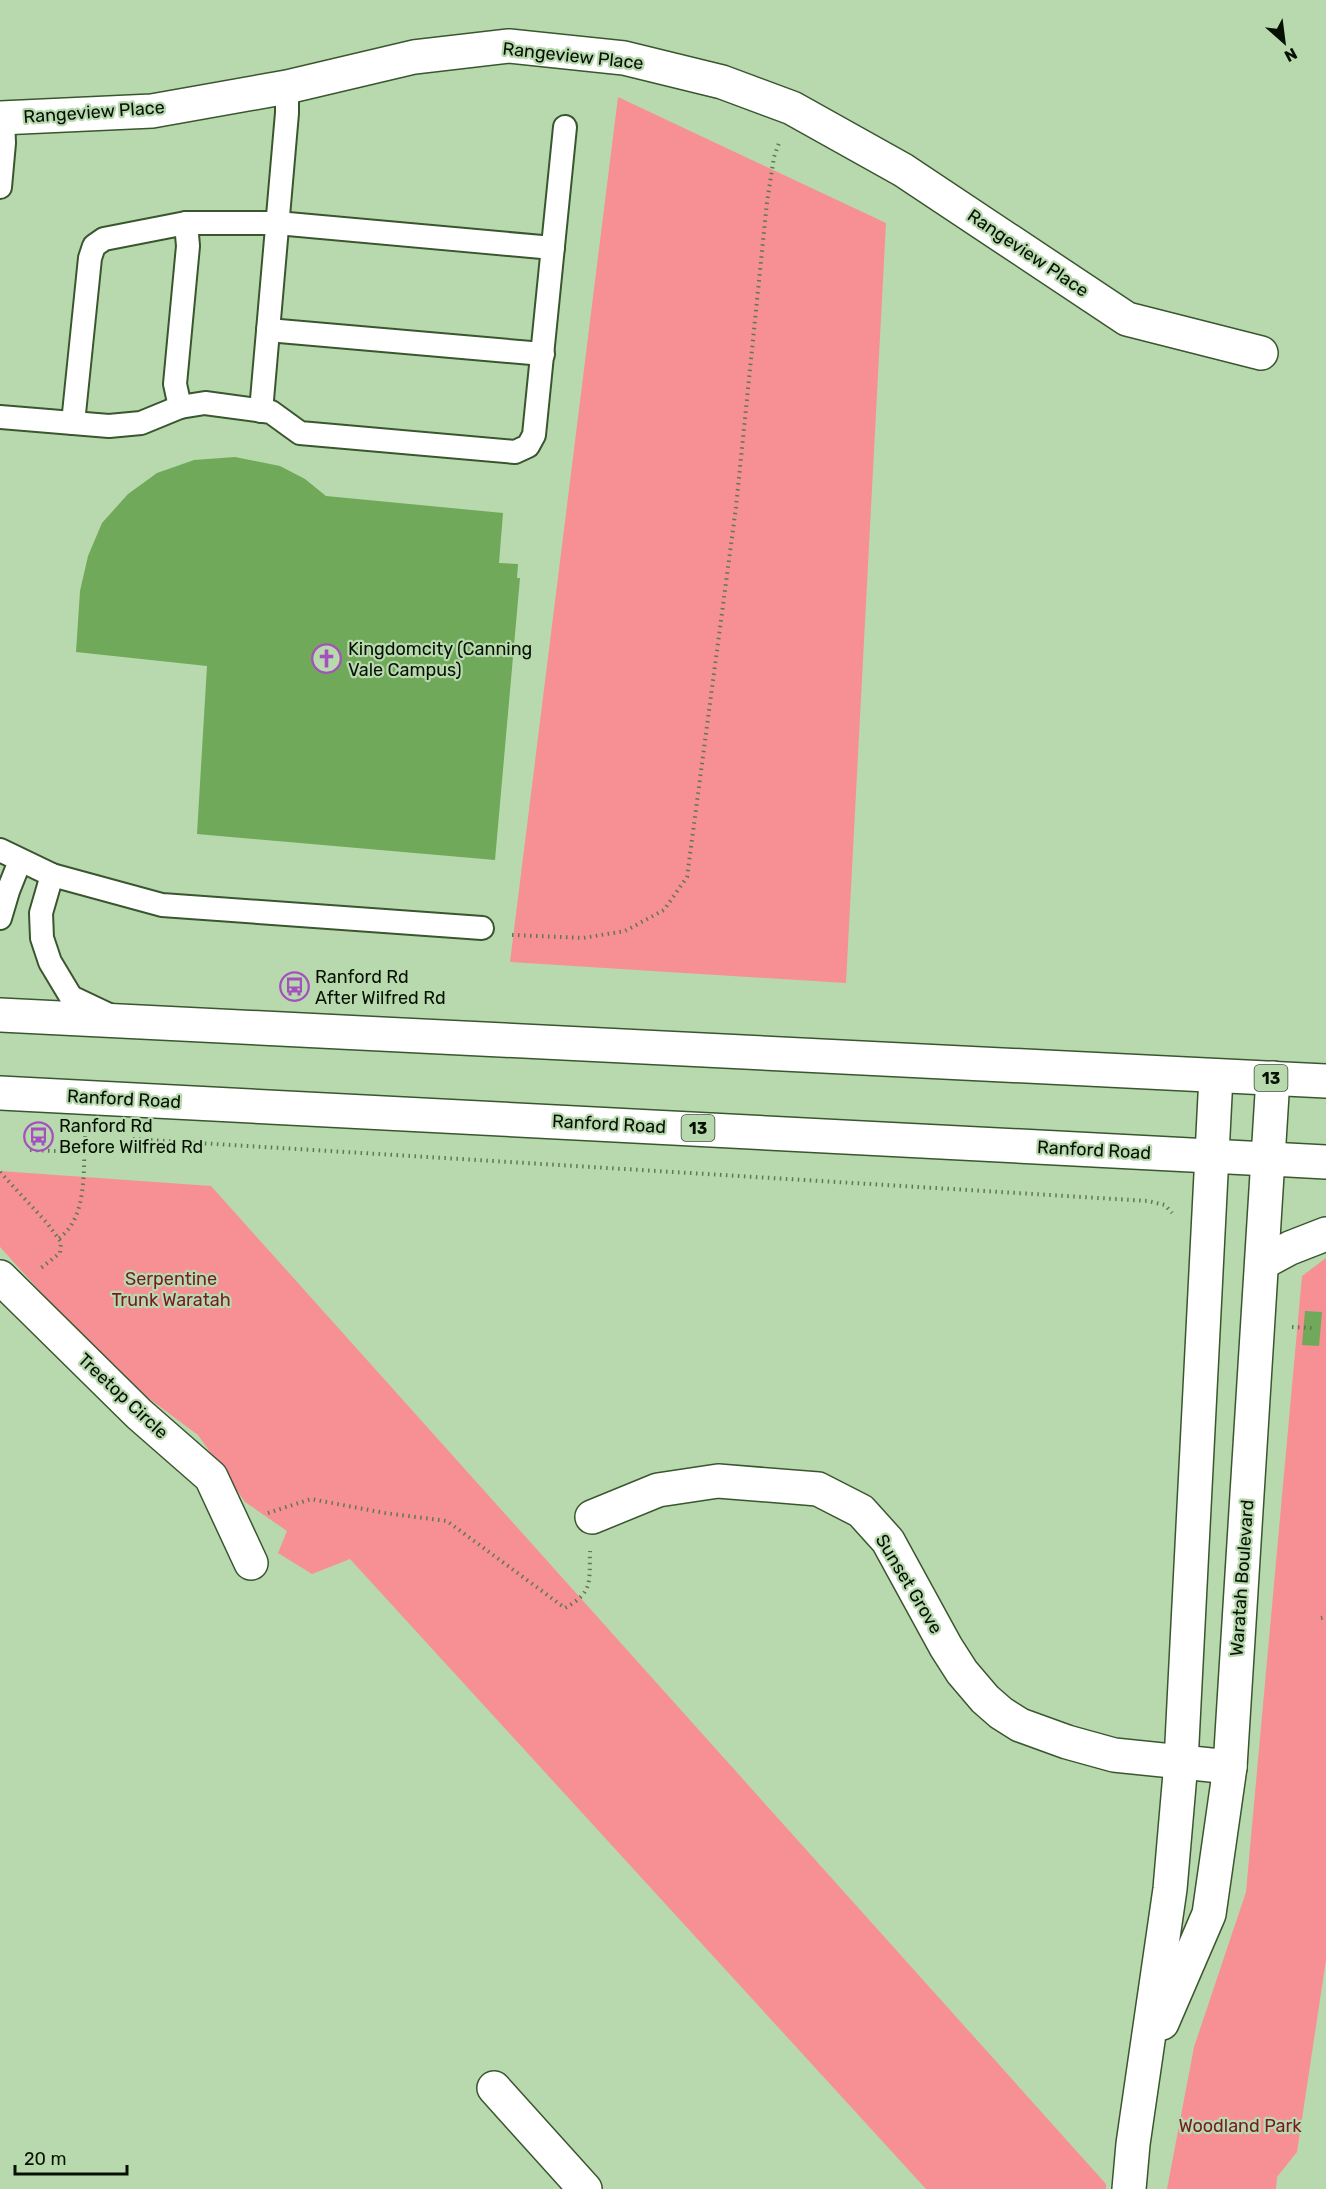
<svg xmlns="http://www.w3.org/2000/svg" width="1326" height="2189" viewBox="0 0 1326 2189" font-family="Rubik,sans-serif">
<rect width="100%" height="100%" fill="#b8d9ad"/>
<g fill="#f79094">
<path d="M618,97L886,223L846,983L510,962Z"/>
<path d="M0,1171L211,1186L1106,2184V2189H926L350,1559L312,1574L278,1553L287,1531L245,1502L198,1435L112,1371L0,1247Z"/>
<path d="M1326,1258V1960L1297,2152L1277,2177L1276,2189H1167L1194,2047L1246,1892L1302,1276Z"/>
</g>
<g fill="#6fa959">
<path d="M235,457L280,466L305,479L326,496L503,513L499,563L518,564L517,578H520L495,860L197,834L207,666L76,652L80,591L88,556L102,523L128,494L157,473L194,460Z"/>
<path d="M1305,1311L1322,1312L1319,1346L1302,1345Z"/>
</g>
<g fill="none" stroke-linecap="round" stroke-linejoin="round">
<defs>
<g id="service">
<path d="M0,187L4,143L3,118"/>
<path d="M268,330L543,354"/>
<path d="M180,407L175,384L188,246L186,223"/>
<path d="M261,411L287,113V87"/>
<path d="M0,417L109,426L141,423L180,407L205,403L271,412L300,433L515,452L528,446L534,435L565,127"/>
<path d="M73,423L90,258L94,246L104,239L186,223H277L553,248"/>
<path d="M0,850L52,875L162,905L482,928"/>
<path d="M52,875L41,913L42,938L50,962L71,997L109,1015"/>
<path d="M0,918L8,891L20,861"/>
</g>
<g id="minor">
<path d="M0,118L152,111L287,87L414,57L509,46L624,58L722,82L792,108L903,170L1127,319L1261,353"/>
<path d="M0,1277L139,1414L211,1477L251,1563"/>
<path d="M592,1517L658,1490L718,1481L818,1489L861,1511L888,1541L946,1647L962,1672L985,1699L1001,1713L1020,1725L1067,1742L1114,1755L1230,1767"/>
<path d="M494,2088L585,2189"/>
</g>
<g id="tertiary">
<path d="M1162,2023L1209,1914L1230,1767L1273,1078"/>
<path d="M1129,2189L1133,2144L1170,1889L1181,1762L1216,1076"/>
</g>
<g id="primary">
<path d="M0,1015L1326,1081"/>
<path d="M0,1093L1326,1162"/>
<path d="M1262,1263L1290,1248L1326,1234"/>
</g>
</defs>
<use href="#service" stroke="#3a562f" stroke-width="26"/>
<use href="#minor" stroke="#3a562f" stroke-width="36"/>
<use href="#tertiary" stroke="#3a562f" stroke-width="36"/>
<use href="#primary" stroke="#3a562f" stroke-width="36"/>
<g stroke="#60765a" stroke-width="4" stroke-dasharray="1.5 4.5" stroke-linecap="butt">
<path d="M512,935L583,938L625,931L664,910L687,877L736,507L767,202L774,157L780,140"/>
<path d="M133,1139L1148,1201L1165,1205L1172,1213"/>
<path d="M30,1150L84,1152"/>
<path d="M0,1172L47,1223L61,1242L60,1253L41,1268"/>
<path d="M59,1238C88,1218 83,1168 85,1136"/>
<path d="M1292,1327L1312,1328"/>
<path d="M268,1513L311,1499L385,1513L447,1521L565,1608C594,1592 589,1581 590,1551"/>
<path d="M1321,1618L1326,1617"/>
</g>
<use href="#service" stroke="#fff" stroke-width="22"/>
<use href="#minor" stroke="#fff" stroke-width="33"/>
<use href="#tertiary" stroke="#fff" stroke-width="33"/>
<use href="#primary" stroke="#fff" stroke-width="33"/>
</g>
<defs>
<symbol id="church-ring" viewBox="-11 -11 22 22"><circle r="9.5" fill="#b8d9ad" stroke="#a450be" stroke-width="1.5"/><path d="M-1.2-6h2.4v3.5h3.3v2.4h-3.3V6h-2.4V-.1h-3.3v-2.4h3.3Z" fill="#a450be"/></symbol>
<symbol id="bus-ring" viewBox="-11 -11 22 22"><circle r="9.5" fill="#b8d9ad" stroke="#a450be" stroke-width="1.5"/><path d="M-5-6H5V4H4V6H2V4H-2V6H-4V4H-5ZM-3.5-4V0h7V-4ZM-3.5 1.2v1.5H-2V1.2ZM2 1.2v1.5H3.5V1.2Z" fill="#a450be"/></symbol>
</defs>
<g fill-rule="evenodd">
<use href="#church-ring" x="310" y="642" width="33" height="33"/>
<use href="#bus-ring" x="278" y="970" width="33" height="33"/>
<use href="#bus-ring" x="22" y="1120" width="33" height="33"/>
</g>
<g text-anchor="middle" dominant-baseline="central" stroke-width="4.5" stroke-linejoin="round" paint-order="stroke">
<g fill="#b8d9ad" stroke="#3b4d37" stroke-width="1.5">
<rect x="1254.5" y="1065" width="33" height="26" rx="4.5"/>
<rect x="681.5" y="1115" width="33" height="26" rx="4.5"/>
</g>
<g font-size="16" font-weight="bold" fill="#061104">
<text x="1271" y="1078">13</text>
<text x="698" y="1128">13</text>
</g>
<g font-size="18" fill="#061104" stroke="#b8d9ad">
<text transform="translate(573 56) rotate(6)">Rangeview Place</text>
<text transform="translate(94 112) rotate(-4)">Rangeview Place</text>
<text transform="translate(1028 253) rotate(34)">Rangeview Place</text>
<text transform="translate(124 1099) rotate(3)">Ranford Road</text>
<text transform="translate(609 1124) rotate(3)">Ranford Road</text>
<text transform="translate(1094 1150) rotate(3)">Ranford Road</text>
<text transform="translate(123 1396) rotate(43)">Treetop Circle</text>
<text transform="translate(1242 1578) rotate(-86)">Waratah Boulevard</text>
<text transform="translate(909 1584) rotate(59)">Sunset Grove</text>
</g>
<g font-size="18" fill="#061104" stroke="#b8d9ad" text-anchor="start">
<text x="348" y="649">Kingdomcity (Canning<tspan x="348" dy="21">Vale Campus)</tspan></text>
<text x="315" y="977">Ranford Rd<tspan x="315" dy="21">After Wilfred Rd</tspan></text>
<text x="59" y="1126">Ranford Rd<tspan x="59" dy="21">Before Wilfred Rd</tspan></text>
</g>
<g font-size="18" fill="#761a28" stroke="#b8d9ad">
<text x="171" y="1279">Serpentine<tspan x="171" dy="21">Trunk Waratah</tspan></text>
<text x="1240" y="2126">Woodland Park</text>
</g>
</g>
<g transform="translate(1284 42) rotate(152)" stroke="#b8d9ad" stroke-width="4.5" paint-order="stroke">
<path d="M0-4.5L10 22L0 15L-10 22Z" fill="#061104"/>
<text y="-9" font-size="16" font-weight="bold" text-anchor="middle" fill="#061104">N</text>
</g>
<path d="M15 2165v9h112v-9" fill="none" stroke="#061104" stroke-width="3"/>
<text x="24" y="2165" font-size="18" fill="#061104" stroke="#b8d9ad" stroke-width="4.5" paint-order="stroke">20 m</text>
</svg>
